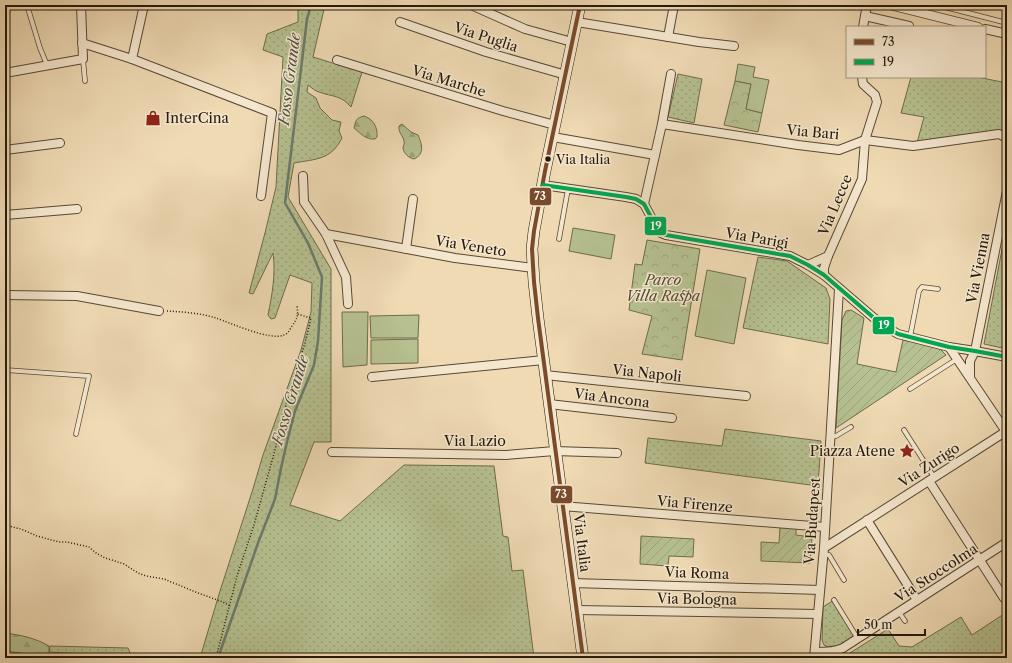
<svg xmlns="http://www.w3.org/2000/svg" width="1012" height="663" viewBox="0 0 1012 663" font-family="'Libre Caslon Text',serif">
<defs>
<pattern id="grass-dots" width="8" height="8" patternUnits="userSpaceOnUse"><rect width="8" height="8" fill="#b6c090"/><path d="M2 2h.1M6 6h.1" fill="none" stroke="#9ca47b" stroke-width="1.8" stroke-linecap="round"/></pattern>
<pattern id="forest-firs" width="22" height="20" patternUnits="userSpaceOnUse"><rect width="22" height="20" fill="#b6c090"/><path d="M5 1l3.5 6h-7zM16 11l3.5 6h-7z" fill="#9ca47b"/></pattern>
<pattern id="park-crowns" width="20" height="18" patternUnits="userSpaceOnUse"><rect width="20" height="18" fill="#b6c090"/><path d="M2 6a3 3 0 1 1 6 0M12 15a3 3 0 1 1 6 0" fill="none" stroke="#9ca47b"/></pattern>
<pattern id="garden-furrows" width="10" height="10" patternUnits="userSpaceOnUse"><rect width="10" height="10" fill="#b6c090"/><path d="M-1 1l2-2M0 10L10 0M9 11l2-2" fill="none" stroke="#9ca47b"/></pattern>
</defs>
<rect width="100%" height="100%" fill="#efdab4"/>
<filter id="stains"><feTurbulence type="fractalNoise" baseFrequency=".005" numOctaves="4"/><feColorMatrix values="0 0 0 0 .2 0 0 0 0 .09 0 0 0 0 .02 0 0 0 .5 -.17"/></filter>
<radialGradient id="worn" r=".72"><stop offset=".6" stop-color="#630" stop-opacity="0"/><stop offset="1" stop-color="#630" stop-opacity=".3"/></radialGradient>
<g fill="url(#grass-dots)" stroke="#6e6c4c">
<path d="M298,5H325L313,57L362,72L351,107C341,95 333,97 319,92C315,91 312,88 308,85L307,92L316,98L320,108L332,120L341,122L339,131L342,138C331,160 316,159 294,163L288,197L331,269V442H314L290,505L340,521L404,465L494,466L503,536L508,537L512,571L523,570L534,658H200L220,591L252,492L263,455L301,350L311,312L312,283L290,275L275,318L271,319L268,315C272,295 276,274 273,253L253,294L249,293L265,233L276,187L283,57L263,50L267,34L298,22Z"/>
<path d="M678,74L702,79L694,123L668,117Z"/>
<path d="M911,77H977L1007,83V132H992L917,143L924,117L901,113Z"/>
<path d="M1007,223V349L984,344Z"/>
<path d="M758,257L787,261L826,288L830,299L828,344L743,328Z"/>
<path d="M725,429L821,441L818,486L645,463L648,438L722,446Z"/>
<path d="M834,600L855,635L838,646L830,648L824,645L822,640L823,607Z"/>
<path d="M1007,612V658H842L888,629L899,646L912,647L961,617L972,635Z"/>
<path d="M50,646L128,648L131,655L127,658H114L84,654L49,652Z"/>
</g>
<g fill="url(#forest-firs)" stroke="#6e6c4c">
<path d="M364,116C373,119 378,127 377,137L375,139C366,140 360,133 354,128C356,120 356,118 364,116Z"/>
<path d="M402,124L411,132L418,135C422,144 425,154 414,159C409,158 404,154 403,148C403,145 405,144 404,141C403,135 398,133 399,126Z"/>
<path d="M5,633C21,635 35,638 49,646V652L42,656L5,651Z"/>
</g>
<g fill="url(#park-crowns)" stroke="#6e6c4c">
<path d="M735,81L751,84L746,109L762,113L758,132L724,125Z"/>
<path d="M647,240L700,249L682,360L642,354L652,316L629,310L635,264L642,265Z"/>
</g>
<g fill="url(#garden-furrows)" stroke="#6e6c4c">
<path d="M851,310L864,318L857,364L896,372L903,340L938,347L946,355L836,428L842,320L846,311Z"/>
<path d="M780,527L796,528V535L812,537L810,563L761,561V542L779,543Z"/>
<path d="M641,536L694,539L693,557L669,556L668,566L640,564Z"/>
</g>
<g fill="#b6c090" stroke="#6e6c4c">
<path d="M738,64L755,67L753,77L769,80L762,113L746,109L751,84L735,81Z"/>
<path d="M573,228L615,235L611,259L569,251Z"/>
<path d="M707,270L746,278L734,344L695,336Z"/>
<path d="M342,312H368L367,365L343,367Z"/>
<path d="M419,315L418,338H371L370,316Z"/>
<path d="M418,339V363L371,364V340Z"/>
</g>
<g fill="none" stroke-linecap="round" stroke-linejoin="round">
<path stroke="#6b7a6e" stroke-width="2.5" d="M218,658L258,543L275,499L281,468L287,442L295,411L314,365L318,341L322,277L308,243L285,203L307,19L311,5"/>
<defs>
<g id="lane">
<path d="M27,5L40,48L47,65"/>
<path d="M937,5L1007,23"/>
<path d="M83,59L85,81"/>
<path d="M559,239L568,189"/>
<path d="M910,337L919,291L922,287L938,289"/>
<path d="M5,370L89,376L76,434"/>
<path d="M910,389L957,359"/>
<path d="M904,430L934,477"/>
<path d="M831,437L836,436L851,427"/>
<path d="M824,554L829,555L844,580"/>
<path d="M834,600L858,639"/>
<path d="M899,612L905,621"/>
</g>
<g id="street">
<path d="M471,5L525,29L572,42"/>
<path d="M890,5L978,27"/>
<path d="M865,16L909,26"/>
<path d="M400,22L486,52L566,75"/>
<path d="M577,22L699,42L734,46"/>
<path d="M863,27L867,5"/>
<path d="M985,29L1007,34"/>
<path d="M668,37L674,5"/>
<path d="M82,43L132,59L272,113L261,196"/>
<path d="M132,59L144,5"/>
<path d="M337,60L503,111L555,125"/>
<path d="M5,73L83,59L81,5"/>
<path d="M662,124L671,74"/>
<path d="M553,137L655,155"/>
<path d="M5,150L60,143"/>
<path d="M303,176L304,202L326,234L346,277L348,304"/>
<path d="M543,185L626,197L636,199L644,204L658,230L661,233L666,235L790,256L808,265L824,275L874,318L886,327L898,334L949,347L975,351L1007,357"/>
<path d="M644,204L662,124L798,145L839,150L865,140L913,146L999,134L1007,138"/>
<path d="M5,215L77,209"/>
<path d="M326,234L455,258L533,268"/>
<path d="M406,249L413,199"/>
<path d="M808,265L828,256L862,179L865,140L877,102L875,95L863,84L862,77"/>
<path d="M824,275V268L828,256"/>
<path d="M5,295L77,296L159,311"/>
<path d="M949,347L1007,433"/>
<path d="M545,375L746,396"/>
<path d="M372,377L544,360"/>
<path d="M970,377V361L975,351L1007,191"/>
<path d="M549,404L672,418"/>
<path d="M332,452L506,455L555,451L617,453"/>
<path d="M929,481L1004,598"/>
<path d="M562,506L825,527"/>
<path d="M867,520L917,600"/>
<path d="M824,548L1005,432"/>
<path d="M572,583L820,590"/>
<path d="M576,610L818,614"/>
<path d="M815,652C824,652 835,652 843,648L1007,542"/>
<path d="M814,658L824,548L839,289"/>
</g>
<path id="secondary" d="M580,5L545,171L534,231L532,249L534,282L538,318L583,658"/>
</defs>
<use href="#lane" stroke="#584934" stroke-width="5.5"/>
<use href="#street" stroke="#584934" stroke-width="10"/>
<use href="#secondary" stroke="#251909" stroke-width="12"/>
<g stroke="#251909" stroke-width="1.5" stroke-dasharray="1 2" stroke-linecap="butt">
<path d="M167,311C183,312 201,313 216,318C231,323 270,341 284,335C288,334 290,329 292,326C298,318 298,315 297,306"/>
<path d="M5,525L21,529L37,536L59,542H67L89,547L96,553L105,558L115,561L124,564L138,573L146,576L164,579L198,593L223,602L230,606"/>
<path d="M216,658L237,576L254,525L275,450L280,426L290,390L305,343L311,318L297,314"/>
</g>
<use href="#lane" stroke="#f5e7ce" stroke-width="4"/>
<use href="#street" stroke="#f5e7ce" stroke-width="8"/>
<use href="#secondary" stroke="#f5e7ce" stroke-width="11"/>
<defs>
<path id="bus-1" d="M580,5L545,171L534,231L532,249L534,282L538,318L583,658"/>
<path id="bus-2" d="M543,185L626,197L636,199L644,204L658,230L661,233L666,235L790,256L808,265L824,275L874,318L886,327L898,334L949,347L975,351L1007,357"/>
</defs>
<use href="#bus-1" stroke="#f5e7ce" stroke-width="7"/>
<use href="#bus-2" stroke="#f5e7ce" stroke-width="7"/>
<use href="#bus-1" stroke="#7a4b2a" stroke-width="4"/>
<use href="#bus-2" stroke="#00a651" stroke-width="4"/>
</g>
<defs>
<symbol id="shop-bare" viewBox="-9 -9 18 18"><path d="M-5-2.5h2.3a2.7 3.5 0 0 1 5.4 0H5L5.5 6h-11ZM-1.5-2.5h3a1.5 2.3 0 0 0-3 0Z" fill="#8f2418" stroke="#f5e7ce" stroke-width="2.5" paint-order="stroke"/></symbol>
<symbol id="sight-bare" viewBox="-9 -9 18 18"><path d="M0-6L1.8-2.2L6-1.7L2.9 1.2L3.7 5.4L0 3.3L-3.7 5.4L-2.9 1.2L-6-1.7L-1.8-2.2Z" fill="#8f2418" stroke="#f5e7ce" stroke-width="2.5" paint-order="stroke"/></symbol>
</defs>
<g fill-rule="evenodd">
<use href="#shop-bare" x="142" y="107" width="22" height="22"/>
<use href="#sight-bare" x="896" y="440" width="22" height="22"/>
</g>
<circle fill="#251909" stroke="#f5e7ce" stroke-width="1.5" cx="548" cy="159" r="3.5"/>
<g text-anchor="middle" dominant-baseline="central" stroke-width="3" stroke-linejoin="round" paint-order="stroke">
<g font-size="13" fill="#251909" stroke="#f5e7ce" text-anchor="start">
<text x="556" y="159">Via Italia</text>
</g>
<g font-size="14" fill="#251909" stroke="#f5e7ce">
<text transform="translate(486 37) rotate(18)">Via Puglia</text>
<text transform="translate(449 81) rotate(17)">Via Marche</text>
<text transform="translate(813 132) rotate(5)">Via Bari</text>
<text transform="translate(835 205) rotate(-67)">Via Lecce</text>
<text transform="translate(757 238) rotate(10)">Via Parigi</text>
<text transform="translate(471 246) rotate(9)">Via Veneto</text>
<text transform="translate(978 268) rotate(-79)">Via Vienna</text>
<text transform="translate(647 373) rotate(6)">Via Napoli</text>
<text transform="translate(612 398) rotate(7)">Via Ancona</text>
<text x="475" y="441">Via Lazio</text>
<text transform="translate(929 465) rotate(-33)">Via Zurigo</text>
<text transform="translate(695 504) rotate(5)">Via Firenze</text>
<text transform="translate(812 521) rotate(-86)">Via Budapest</text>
<text transform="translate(582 543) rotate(83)">Via Italia</text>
<text transform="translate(697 573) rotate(2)">Via Roma</text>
<text transform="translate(936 573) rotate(-33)">Via Stoccolma</text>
<text transform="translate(697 599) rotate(1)">Via Bologna</text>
</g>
<g font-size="14" fill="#251909" stroke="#f5e7ce" text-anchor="start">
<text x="165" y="118">InterCina</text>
<text x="895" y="451" text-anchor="end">Piazza Atene</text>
</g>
<g font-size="14" font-style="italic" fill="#504b32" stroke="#f5e7ce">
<text x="663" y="280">Parco<tspan x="663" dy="16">Villa Raspa</tspan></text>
</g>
<g font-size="15" font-style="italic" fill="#4e5144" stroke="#f5e7ce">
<text transform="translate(289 79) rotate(-83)">Fosso Grande</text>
<text transform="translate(290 400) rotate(-73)">Fosso Grande</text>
</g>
</g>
<g stroke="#f5e7ce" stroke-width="1.5">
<rect x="529" y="187" width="23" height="19" rx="4" fill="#7a4b2a"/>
<rect x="644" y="216" width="23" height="20" rx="4" fill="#00a651"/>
<rect x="872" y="316" width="23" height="19" rx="4" fill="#00a651"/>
<rect x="550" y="485" width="23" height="19" rx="4" fill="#7a4b2a"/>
</g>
<g font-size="11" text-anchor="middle" font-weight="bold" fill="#fff">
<text x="540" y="200">73</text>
<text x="656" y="230">19</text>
<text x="884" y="329">19</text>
<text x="561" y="498">73</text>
</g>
<rect width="1012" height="663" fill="none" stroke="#efdab4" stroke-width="20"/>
<rect x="6" y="6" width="1000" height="651" fill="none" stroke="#251909" stroke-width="2"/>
<rect x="10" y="10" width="992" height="643" fill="none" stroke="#251909"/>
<rect x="846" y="26" width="140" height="52" fill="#f5e7ce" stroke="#a2957f"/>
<rect x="854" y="39" width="20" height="6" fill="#7a4b2a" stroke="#a2957f"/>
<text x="882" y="46" font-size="12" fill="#251909">73</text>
<rect x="854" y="59" width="20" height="6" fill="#00a651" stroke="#a2957f"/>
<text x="882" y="66" font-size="12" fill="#251909">19</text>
<path d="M858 629v6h67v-6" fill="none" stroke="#251909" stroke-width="2"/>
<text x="864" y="629" font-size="12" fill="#251909" stroke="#f5e7ce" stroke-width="3" paint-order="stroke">50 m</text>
<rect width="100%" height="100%" filter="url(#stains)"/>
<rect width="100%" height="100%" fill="url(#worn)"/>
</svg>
